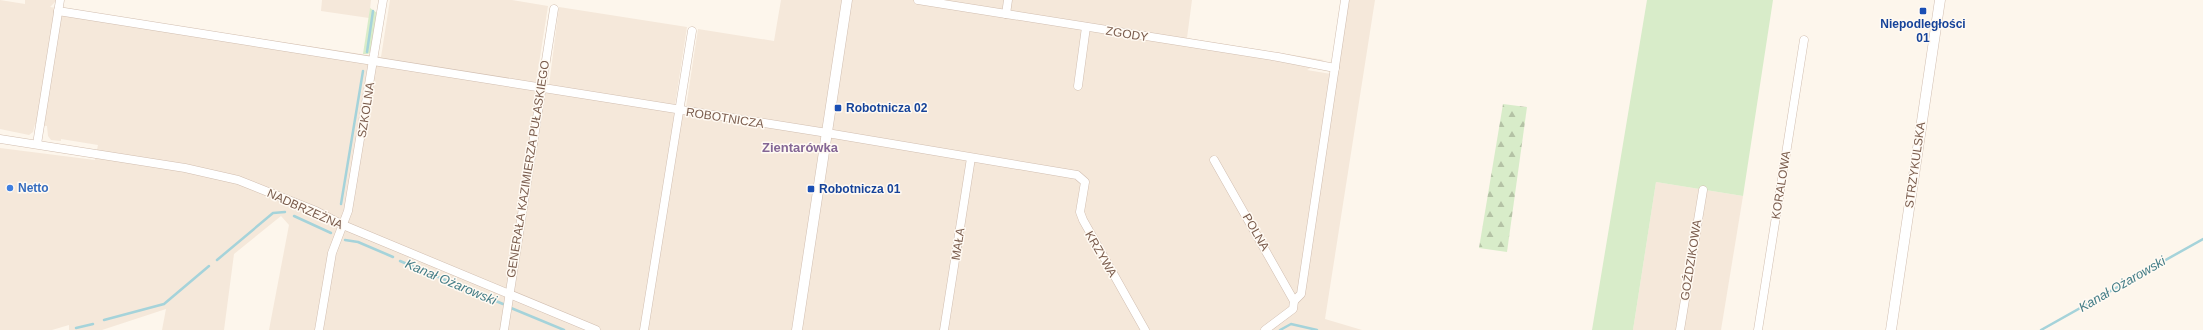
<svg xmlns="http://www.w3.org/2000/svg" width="2203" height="330" viewBox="0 0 2203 330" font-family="Arial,sans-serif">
<defs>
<pattern id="forest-firs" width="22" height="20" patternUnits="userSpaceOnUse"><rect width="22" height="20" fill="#d8ecc9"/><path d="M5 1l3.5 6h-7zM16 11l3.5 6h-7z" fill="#b4c2a5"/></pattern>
</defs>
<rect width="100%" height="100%" fill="#fdf6ec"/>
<g fill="#f5e8da">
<path d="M0,0L25,4V0H57L50,7L381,57L390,0H512L548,6L536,83L549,85L559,7L687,27L675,105L686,107L698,29L774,41L781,0H1192L1187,38L1324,60L1307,70L1337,75L1349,0H1375L1325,319L1362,330H269L289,225L281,216L234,254L224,330H162L166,309L102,330H69V325L52,330H0V148L95,160L98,145L61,139V141L51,140L48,136L47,126L35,124L33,132L29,135L0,129Z"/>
<path d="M322,0H371L369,18L321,11Z"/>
<path d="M1656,182L1743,196L1721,330H1633Z"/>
</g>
<g fill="#d8ecc9">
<path d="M1647,0H1773L1743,196L1656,182L1633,330H1592Z"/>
<path d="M370,8L377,13L372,51L368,54H363Z"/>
</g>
<path fill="url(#forest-firs)" d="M1503,104L1527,107L1507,252L1479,248Z"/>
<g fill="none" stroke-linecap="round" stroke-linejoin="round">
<g stroke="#a5d3da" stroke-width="2.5">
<path d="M367,52L373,11"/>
<path d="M341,204L363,71"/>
<path d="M294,216L331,233"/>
<path d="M345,240L358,242L393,257"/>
<path d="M217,260L273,213L285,212"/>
<path d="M400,261L503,304"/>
<path d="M511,308L564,330"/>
<path d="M104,320L164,304L209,266"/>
<path d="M76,328L93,324"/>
<path d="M1280,330L1291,324L1317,330"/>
<path d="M2041,330L2203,239"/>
</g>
<defs>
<g id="minor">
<path d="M918,0L1278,57L1335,68"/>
<path d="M58,11L821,132L1077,175L1085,182L1080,212L1083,220L1145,330"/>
<path d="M1006,14L1008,0"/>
<path d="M1078,86L1086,27"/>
<path d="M0,139L185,168L238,180L316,211L343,225L596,330"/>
<path d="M37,144L60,0"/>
<path d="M1214,160L1294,301L1293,309L1265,330"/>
<path d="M1294,301L1301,294L1345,0"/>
<path d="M319,330L332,253L348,211L383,0"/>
<path d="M504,330L554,9"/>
<path d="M644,330L692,31"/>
<path d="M944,330L971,158"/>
<path d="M1680,330L1703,190"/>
<path d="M1758,330L1804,40"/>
</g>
<g id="tertiary">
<path d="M797,330L847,0"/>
<path d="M1891,330L1940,0"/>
</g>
</defs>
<use href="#minor" stroke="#d1beb0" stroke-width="9"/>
<use href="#tertiary" stroke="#d1beb0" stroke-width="11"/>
<use href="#minor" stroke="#fff" stroke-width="8"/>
<use href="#tertiary" stroke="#fff" stroke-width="10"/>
</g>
<g fill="#1a4fb4" stroke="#fffaf3" stroke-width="1.5">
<rect x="1919" y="7" width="8" height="8" rx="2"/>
<rect x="834" y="104" width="8" height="8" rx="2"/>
<rect x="807" y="185" width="8" height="8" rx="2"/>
</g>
<circle fill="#3f7fe0" stroke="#fffaf3" stroke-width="1.5" cx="10" cy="188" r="4"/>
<g text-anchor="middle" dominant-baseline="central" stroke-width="3" stroke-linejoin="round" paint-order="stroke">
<g font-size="12" font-weight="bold" fill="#164399" stroke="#fffaf3" text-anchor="start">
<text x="1923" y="24" text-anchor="middle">Niepodległości<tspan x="1923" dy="14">01</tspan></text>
<text x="846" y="108">Robotnicza 02</text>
<text x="819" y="189">Robotnicza 01</text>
</g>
<g font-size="12" fill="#7a5c4d" stroke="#fffaf3">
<text transform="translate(1127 34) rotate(9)">ZGODY</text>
<text transform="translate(366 110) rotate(-81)">SZKOLNA</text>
<text transform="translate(725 118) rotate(9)">ROBOTNICZA</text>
<text transform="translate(1915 165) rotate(-82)">STRZYKULSKA</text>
<text transform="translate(528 169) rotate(-81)">GENERAŁA KAZIMIERZA PUŁASKIEGO</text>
<text transform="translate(1781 185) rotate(-81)">KORALOWA</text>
<text transform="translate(305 209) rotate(24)">NADBRZEŻNA</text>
<text transform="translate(1256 232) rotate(60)">POLNA</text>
<text transform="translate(958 244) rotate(-81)">MAŁA</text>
<text transform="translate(1101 254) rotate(60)">KRZYWA</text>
<text transform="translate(1691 260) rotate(-81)">GOŹDZIKOWA</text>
</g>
<g font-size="12" font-weight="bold" fill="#366cbe" stroke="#fffaf3" text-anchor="start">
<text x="18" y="188">Netto</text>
</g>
<g font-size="13" font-weight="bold" fill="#846695" stroke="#fffaf3">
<text x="800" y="147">Zientarówka</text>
</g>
<g font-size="13" font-style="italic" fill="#437c86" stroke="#fffaf3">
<text transform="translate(451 282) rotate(23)">Kanał Ożarowski</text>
<text transform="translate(2122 284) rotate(-30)">Kanał Ożarowski</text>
</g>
</g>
</svg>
